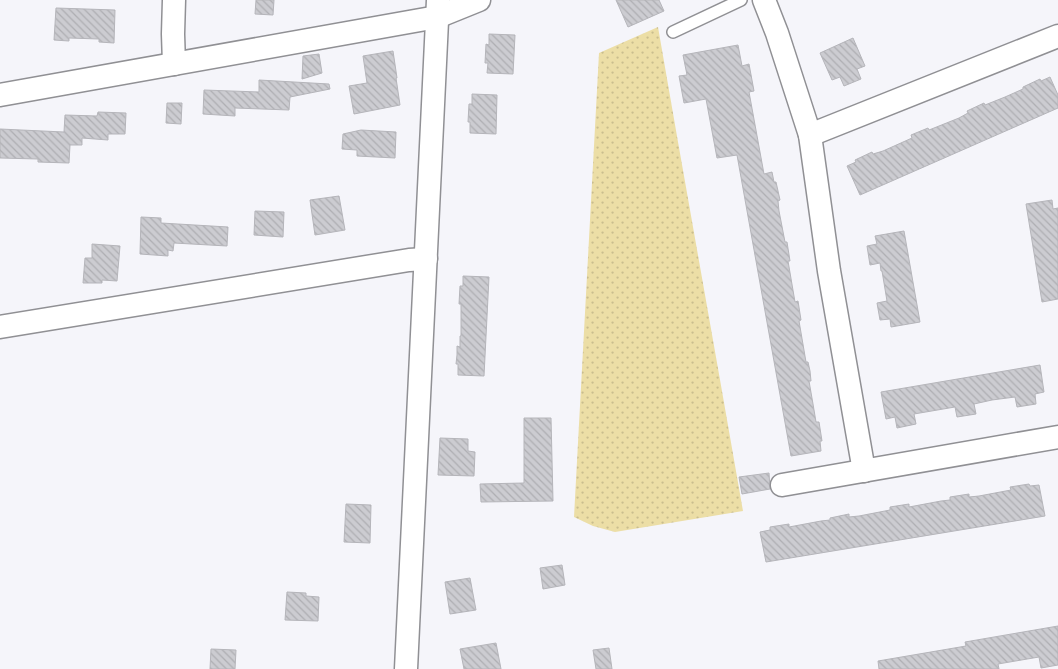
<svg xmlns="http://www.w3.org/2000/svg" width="1058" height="669" viewBox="0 0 1058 669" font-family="'Exo 2',sans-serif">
<defs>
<pattern id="grass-dots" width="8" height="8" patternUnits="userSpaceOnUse" patternTransform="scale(1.25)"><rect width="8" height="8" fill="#ecdea6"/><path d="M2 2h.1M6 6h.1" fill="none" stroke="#c9bd8e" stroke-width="1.8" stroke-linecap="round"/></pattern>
<pattern id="building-back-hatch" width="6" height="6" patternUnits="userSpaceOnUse" patternTransform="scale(1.25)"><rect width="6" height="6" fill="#ccccd1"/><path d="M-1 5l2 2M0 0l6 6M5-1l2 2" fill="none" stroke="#aeaeb2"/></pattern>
</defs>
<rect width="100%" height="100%" fill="#f5f5fa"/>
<path fill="url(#grass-dots)" d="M658,27C686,189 715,350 743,511L615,532L593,526L574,517L599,53Z"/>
<g fill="url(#building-back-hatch)" stroke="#b5b5ba">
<path d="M256,0H274L273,15L255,14Z"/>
<path d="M616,0H659L664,11L628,27Z"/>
<path d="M56,8L115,10L114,43L99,42V39L69,38V41L54,40Z"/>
<path d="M489,34L515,35L513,74L487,73L488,63H485L486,44L489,45Z"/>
<path d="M853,38L865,66L857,69L861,79L844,86L840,77L832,80L820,53Z"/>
<path d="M738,45L742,66L749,64L754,91L749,92L764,174L772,172L774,182H776L780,200L778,201L779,211L785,242H787L790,261H788L795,302L798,301L801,320L799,321L806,362H808L810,371L811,381H809L813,404L816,422H819L822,441H820L821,451L791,456L737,155L717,158L706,99L684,103L679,76L687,75L683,55Z"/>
<path d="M393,51L397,78H396L400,105L354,114L349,86L367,83L363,56Z"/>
<path d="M319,54L322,73L302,79L303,56Z"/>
<path d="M1050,77L1058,95V108L860,195L847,166L856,162L855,160L872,152L873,154L883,151L912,138L911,135L928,128L929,130L959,118L968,113L967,111L984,103L985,105L1005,97L1023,89V87L1040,79L1041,81Z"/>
<path d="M259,80L329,84L330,89L290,97L289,110L235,108V116L203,114L204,90L259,92Z"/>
<path d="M472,94L497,95L496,134L470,133V122H468L469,104H472Z"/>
<path d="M167,103H182L181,124L166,123Z"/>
<path d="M98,112L126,113L125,134H108V140L82,138V145H70L69,163L38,162V159L0,158V129L64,132L65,115L97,116Z"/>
<path d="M361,130L396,132L395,158L357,156V150L342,149L343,134Z"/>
<path d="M339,196L345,230L315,235L310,200Z"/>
<path d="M1052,200L1053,209L1058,208V299L1042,302L1026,204Z"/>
<path d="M255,211L284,212L283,237L254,235Z"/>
<path d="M141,217L161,218V223L228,227L227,246L174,243L173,251L168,250V256L140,254Z"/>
<path d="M904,231L920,322L891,327L890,319L880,320L877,303L887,301L882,271H881L880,263L870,265L867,246L877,244L875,236Z"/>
<path d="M92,244L120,246L117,281L102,280V283H83L85,258H92Z"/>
<path d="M463,276L489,277L484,376L458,375V364H456L457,355V346L460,347V336H461V304H459L460,286H463Z"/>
<path d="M1040,365L1044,392L1035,394L1036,404L1017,407L1015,397L992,400L974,404L976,414L957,417L955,407L914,414L916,424L897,428L895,417L886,419L881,392Z"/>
<path d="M524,418H551L553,501L481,502L480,484L524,483Z"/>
<path d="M440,438L468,439V451L475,452L474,476L438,475Z"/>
<path d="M769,473L770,489L742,494L739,477Z"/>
<path d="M1029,484L1030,486L1039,485L1045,516L766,562L760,532L770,530V527L789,524V527L821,521L830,520V518L849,514V517L859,516L890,510V507L909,504V507L941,501L950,500V497L969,494V497L979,496L1011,490L1010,487Z"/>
<path d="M346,504L371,505L370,543L344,542Z"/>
<path d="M562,565L565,585L543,589L540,568Z"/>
<path d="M470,578L476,610L450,614L445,582Z"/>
<path d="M287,592L306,593V596L319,597L318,621L285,620Z"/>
<path d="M1058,626V665L1041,668L1039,657L998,664L999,669H879L878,661L966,646L965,642Z"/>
<path d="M496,643L501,669H464L460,649Z"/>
<path d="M609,648L612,669H596L593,650Z"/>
<path d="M211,649L236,650L235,669H210Z"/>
</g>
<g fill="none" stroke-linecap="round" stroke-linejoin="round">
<defs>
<path id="lane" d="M673,32L741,0"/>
<g id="street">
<path d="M174,0L173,34L174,64"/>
<path d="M764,0L777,33L810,135L1058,36"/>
<path d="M0,95L437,17L479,0"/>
<path d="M810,135L829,271L864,471"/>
<path d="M0,327L409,260L426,259"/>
<path d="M782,485L1058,437"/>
<path d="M406,669L438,0"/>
</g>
</defs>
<use href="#lane" stroke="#909094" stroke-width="14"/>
<use href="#street" stroke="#909094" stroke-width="25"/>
<use href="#lane" stroke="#fff" stroke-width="11"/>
<use href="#street" stroke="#fff" stroke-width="22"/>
</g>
</svg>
